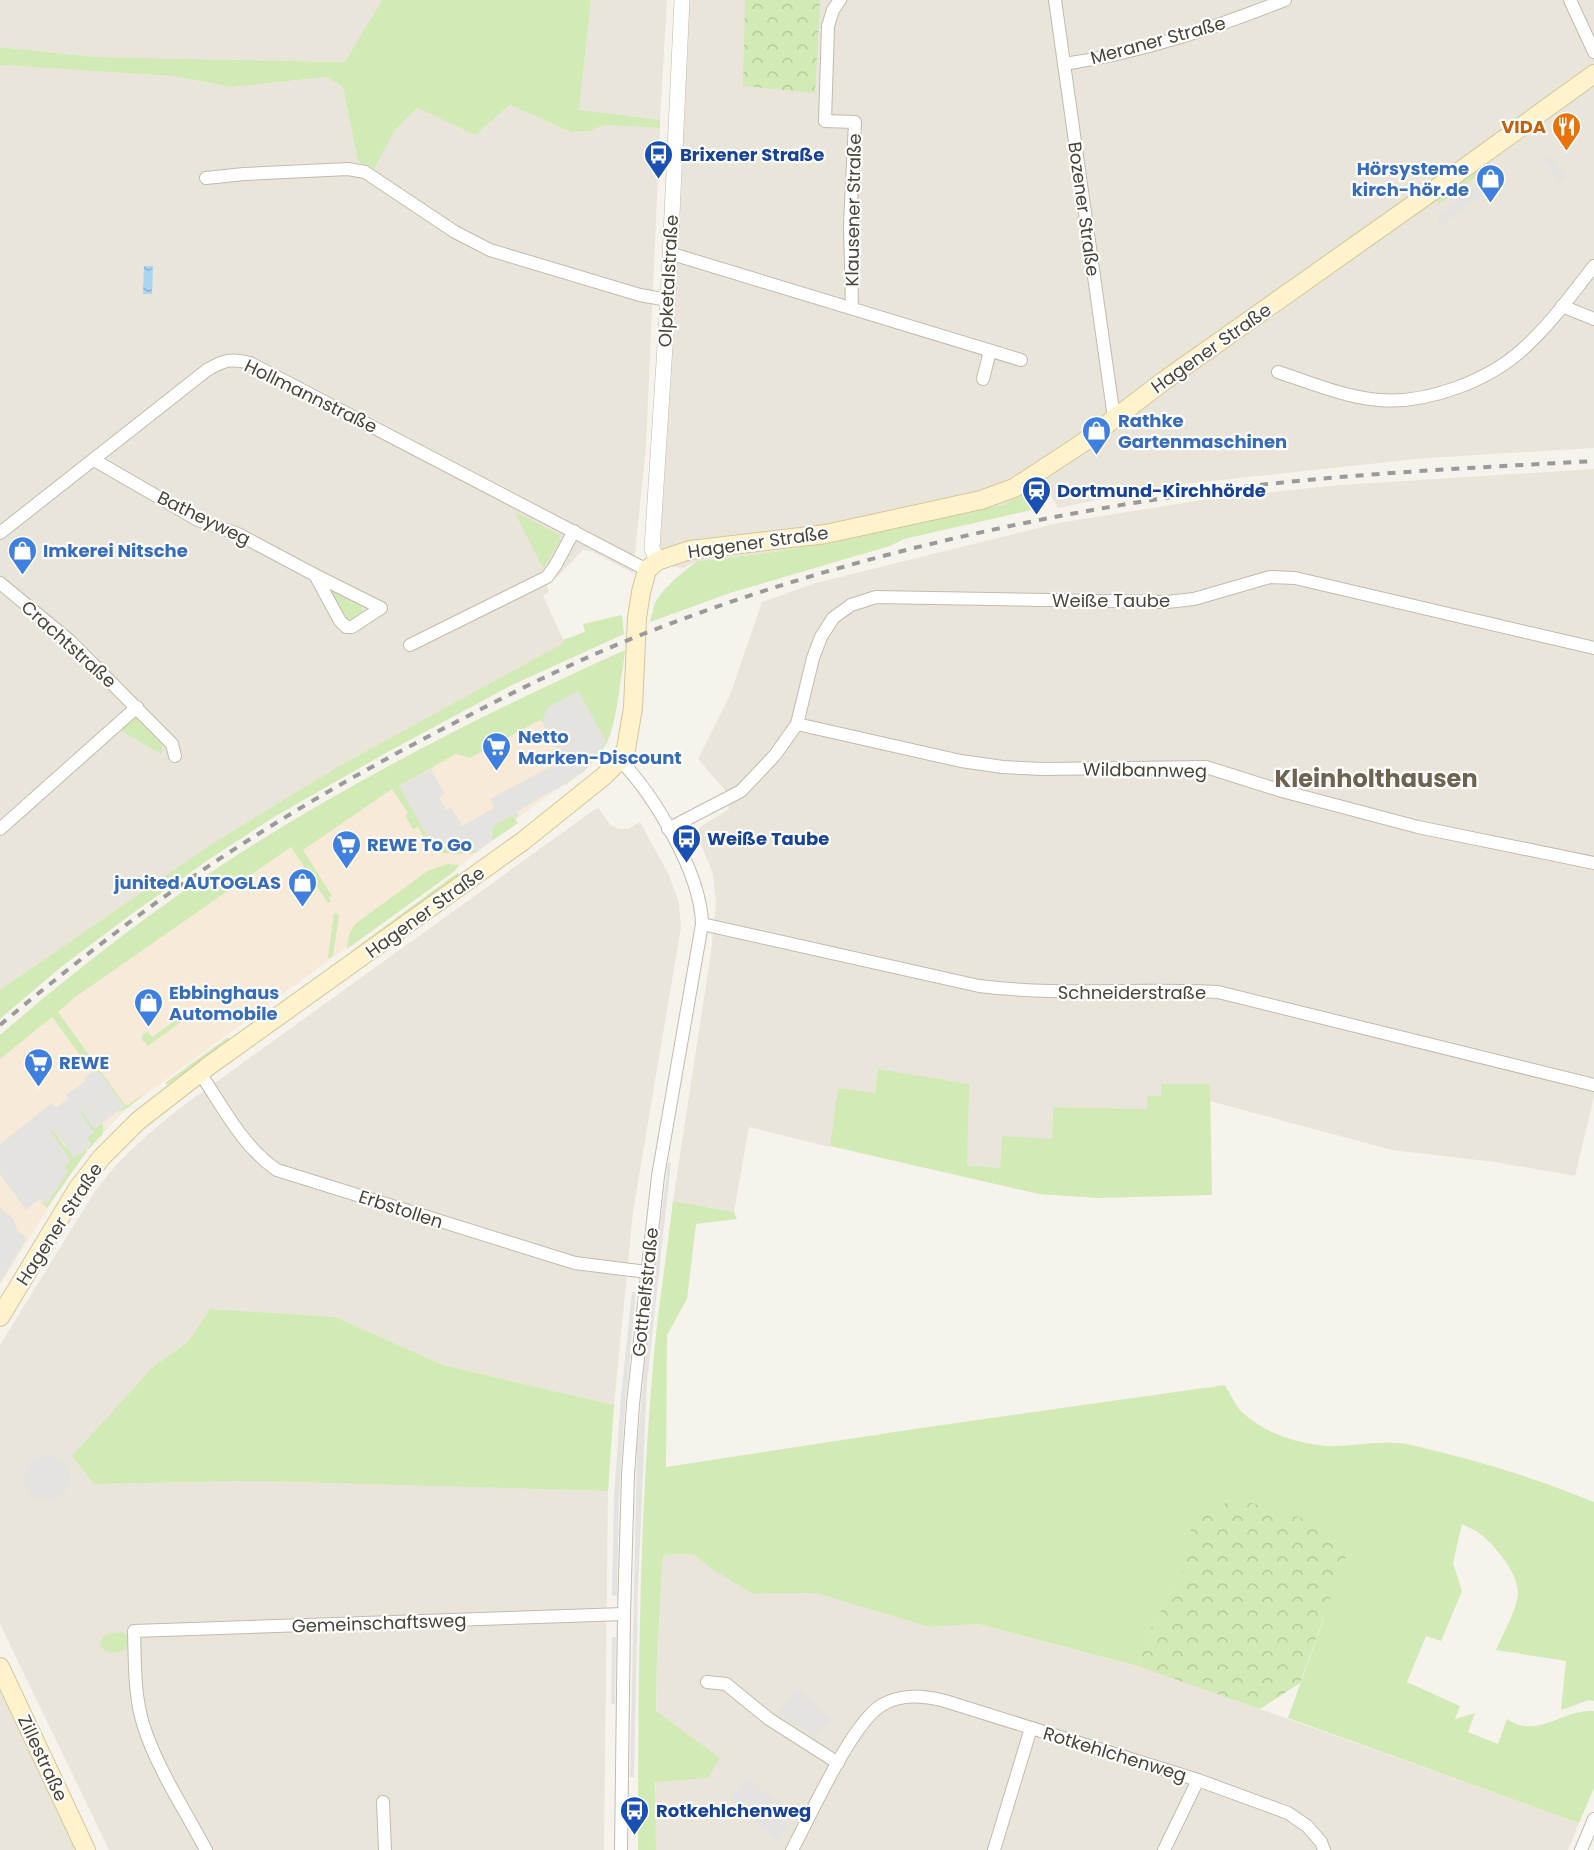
<svg xmlns="http://www.w3.org/2000/svg" width="1594" height="1850" viewBox="0 0 1594 1850" font-family="Poppins,sans-serif">
<defs>
<pattern id="forest-crowns" width="20" height="18" patternUnits="userSpaceOnUse" patternTransform="scale(1.5)"><rect width="20" height="18" fill="#d2eab5"/><path d="M2 6a3 3 0 1 1 6 0M12 15a3 3 0 1 1 6 0" fill="none" stroke="#b6ca9c"/></pattern>
<pattern id="water-ripples" width="26" height="14" patternUnits="userSpaceOnUse" patternTransform="scale(1.5)"><rect width="26" height="14" fill="#a9d4f2"/><path d="M2 4q2-2 4 0t4 0M15 11q2-2 4 0t4 0" fill="none" stroke="#8caec5"/></pattern>
</defs>
<rect width="100%" height="100%" fill="#f6f3ec"/>
<g fill="#eae5da">
<path d="M0,0H382L346,62L94,57L0,47Z"/>
<path d="M591,0H667L660,120L579,111Z"/>
<path d="M687,0H1594V448L1426,458L1166,486L1058,508L1044,483L1005,504L844,540L760,554L697,561L683,568L657,564Z"/>
<path d="M0,65L172,76L232,87L326,77L343,87L358,162L373,169L395,130L417,108L475,135L510,105L571,132L589,131L605,125L660,128L646,446L633,573L591,551L583,550L560,574L546,585L549,592L543,596L565,643L339,766L210,845L0,990Z"/>
<path d="M1594,469V1096L1575,1176L1495,1162L1392,1150L1210,1101L1209,1084H1162L1161,1096L1147,1109L1053,1107L1052,1140L1002,1136L1000,1168L967,1165L878,1070L875,1093L838,1088L830,1147L749,1127L734,1212L673,1201L711,952L716,903L713,874L698,837L700,827L729,809L725,790L698,759L730,695L762,602L816,583L1058,523L1208,499L1339,485Z"/>
<path d="M598,807L610,825L619,829H629L640,822L669,875L679,903L681,927L633,1212L614,1405L443,1365L336,1317L210,1309L188,1342L154,1366L94,1484L250,1481L608,1491L604,1850H109L0,1624V1345L95,1191L116,1165L145,1137L176,1111Z"/>
<path d="M693,1554L713,1570L753,1594L816,1593L929,1627L978,1624L1154,1671L1579,1823L1568,1850H656L655,1826L657,1655L663,1555Z"/>
<path d="M0,1688L43,1781L76,1850H0Z"/>
</g>
<path fill="#f7ead8" d="M578,688L607,743L591,765L516,819L518,823L478,851L452,873L325,963L127,1108L106,1130L73,1168L0,1285V1059L74,998L291,846L390,788Z"/>
<g fill="#d2eab5">
<path d="M382,0H591L579,110L660,120V128L605,125L589,131L571,132L510,105L475,135L417,108L395,130L374,169L358,162L343,87L326,77L232,87L172,76L0,65V47L94,57L345,62Z"/>
<path d="M1481,167L1484,171L1439,204L1436,198Z"/>
<path d="M1037,486L1036,509L904,539L890,546L730,593L650,622L655,602L664,590L676,578L697,561L760,554L844,540L1005,504Z"/>
<path d="M517,513L560,535V541L544,567L542,566L516,515Z"/>
<path d="M332,589L360,603L363,613L354,620L344,618L330,592Z"/>
<path d="M622,615L624,634L512,685L384,754L274,817L208,860L133,913L61,967L0,1019V990L210,845L339,766L564,643L563,640L585,632L583,624Z"/>
<path d="M625,650C624,664 621,677 619,692C612,741 607,755 565,785L562,780L585,770L594,760L552,716L542,722L540,720L470,758L456,754L399,786L438,839L448,846L478,851L475,853C459,854 432,856 420,843L425,839L418,827L413,829L405,816L408,813L392,789L303,850L332,896L329,898L331,901L328,903L291,847L74,998L58,1012L126,1106L147,1092L125,1110L118,1111L124,1106L101,1074L94,1070L83,1054L80,1055L52,1017L0,1059V1035C73,972 150,912 231,859C356,778 490,711 625,650Z"/>
<path d="M136,718L140,719L163,743L161,754L120,730Z"/>
<path d="M512,815L518,823L493,840C487,826 501,822 512,815Z"/>
<path d="M448,864L459,865L455,871L347,949L349,935L355,924L429,870Z"/>
<path d="M457,873L459,876L352,952H350Z"/>
<path d="M334,913L339,915L333,956L329,959L328,957Z"/>
<path d="M180,1017L184,1023L181,1022L148,1046L144,1041L142,1042V1036L147,1031L152,1037Z"/>
<path d="M228,1037L230,1040L167,1085L165,1083Z"/>
<path d="M878,1069L969,1084L967,1165L1000,1168L1002,1136L1052,1139L1053,1107L1147,1109L1148,1096H1161V1084H1210L1212,1195L1097,1198L1039,1194L830,1146L838,1088L875,1093Z"/>
<path d="M81,1111L90,1121L103,1124V1133L89,1149L87,1148L91,1144L87,1138L80,1112Z"/>
<path d="M52,1129L64,1146L82,1154L86,1149L87,1151L47,1208L40,1200L47,1204L64,1166L50,1130Z"/>
<path d="M673,1201L734,1212L737,1219L696,1224L687,1299L667,1335L666,1467L921,1428L1225,1385C1230,1393 1235,1405 1242,1412C1265,1434 1302,1446 1334,1446C1360,1446 1386,1439 1411,1445C1474,1459 1535,1478 1594,1502V1701L1589,1700L1561,1710L1566,1661L1496,1650C1503,1633 1516,1612 1518,1594C1519,1574 1494,1544 1479,1533C1474,1529 1467,1527 1462,1524L1453,1563L1462,1591L1441,1641L1426,1636L1407,1682L1460,1706L1455,1719L1475,1713L1468,1732L1498,1744L1507,1719C1538,1740 1561,1709 1594,1711V1788L1579,1823L1288,1718L1324,1618L1185,1576C1166,1603 1143,1633 1140,1667L978,1624L929,1627L816,1593L753,1594L713,1570L693,1554L663,1555L657,1655L656,1711L720,1758L708,1778L655,1782L656,1850H638C638,1685 639,1519 654,1354C659,1303 667,1252 673,1201Z"/>
<path d="M210,1309L336,1317L443,1365L614,1405L608,1491L250,1481L94,1484L72,1456L154,1366L188,1342Z"/>
<path d="M123,1632L128,1637L127,1646L125,1650C116,1654 105,1654 100,1645L103,1636L110,1633Z"/>
</g>
<g fill="url(#forest-crowns)">
<path d="M745,0H820L815,93L743,86Z"/>
<path d="M1234,1498L1315,1522L1348,1551L1300,1683L1260,1709L1140,1667C1142,1633 1166,1604 1184,1576L1176,1564L1195,1521Z"/>
</g>
<g fill="#e5e3e0">
<path d="M1550,155L1567,179L1560,183L1543,160Z"/>
<path d="M1490,177L1494,185L1491,190L1437,228L1439,214Z"/>
<path d="M578,691L606,741L585,771L565,783L557,790L555,789L517,812L519,816L516,819L512,815L494,826L491,832L493,840L478,851L448,846L443,845L439,839L431,843L399,786L431,769L445,794L439,798L446,810L451,807L462,826L492,809L494,806L490,799L563,760L542,722L547,708Z"/>
<path d="M94,1070L101,1074L124,1107L94,1129L81,1111L80,1112L94,1133L87,1138L91,1144L82,1154L80,1153L73,1158L66,1146L52,1130H50L71,1161L64,1166L68,1172L47,1204L40,1199L26,1210L0,1174V1144L52,1103L56,1108L68,1099L66,1095L85,1081L84,1078Z"/>
<path d="M668,1163H671L647,1382L638,1587L634,1777H630L637,1448L651,1296Z"/>
<path d="M0,1208L13,1218L18,1231L27,1238L0,1283Z"/>
<path d="M632,1292H636L624,1419L619,1497L617,1596L612,1595L614,1497L621,1396Z"/>
<circle cx="47" cy="1478" r="23"/>
<path d="M612,1637H616L615,1704H611Z"/>
<path d="M797,1688L832,1718L816,1737L776,1713Z"/>
<path d="M747,1776L791,1815L785,1822L790,1826L777,1842L729,1799Z"/>
</g>
<path fill="url(#water-ripples)" d="M144,266H153L152,294H143Z"/>
<g fill="none" stroke-linecap="round" stroke-linejoin="round">
<defs>
<g id="minor">
<path d="M840,0L833,10L828,26L825,121L855,122L850,225L852,308"/>
<path d="M1055,0L1114,418"/>
<path d="M1570,0L1594,52"/>
<path d="M1064,64C1140,53 1214,28 1285,0"/>
<path d="M206,178L244,174L348,169L365,172L455,232L490,250L640,295L668,300"/>
<path d="M669,253L1021,360"/>
<path d="M1562,306L1594,319"/>
<path d="M1278,372C1311,383 1345,397 1379,400C1427,404 1488,381 1523,349C1550,325 1572,294 1594,266"/>
<path d="M983,379L990,351"/>
<path d="M94,460L198,520L238,534L315,575L340,621L346,627H352L381,608L315,575"/>
<path d="M0,533L207,370C224,360 231,358 250,363L647,570"/>
<path d="M0,583L70,641L172,744L175,756"/>
<path d="M410,645L547,577L555,566L574,531"/>
<path d="M797,724L961,761L1003,767L1044,769L1206,767L1282,791L1418,827L1594,863"/>
<path d="M620,760C655,796 701,874 702,924L658,1176L633,1404L628,1475L624,1614L621,1850"/>
<path d="M0,829L137,707"/>
<path d="M668,829L741,791L775,755L797,724L813,658L821,637L833,618L851,605L876,597L1167,602L1194,599L1270,577L1295,578L1594,648"/>
<path d="M702,924L979,986C1059,996 1138,988 1218,992L1594,1085"/>
<path d="M200,1073C223,1107 242,1146 277,1170L575,1263L647,1272"/>
<path d="M707,1682L726,1684L769,1719L838,1763"/>
<path d="M383,1802L385,1850"/>
<path d="M206,1850C185,1810 158,1770 144,1727C134,1697 135,1663 134,1631L624,1614"/>
<path d="M792,1850C810,1817 852,1722 882,1705C902,1693 924,1696 945,1701L1198,1780L1288,1813L1307,1826L1321,1842L1324,1850"/>
<path d="M994,1850L1031,1728"/>
<path d="M1164,1850L1198,1780"/>
<path d="M1581,1850L1594,1819"/>
</g>
<path id="tertiary" d="M657,561L652,548L668,300L682,0"/>
<g id="secondary">
<path d="M0,1317L78,1188L101,1158L138,1121L210,1065L523,841L604,776L620,760L626,749L633,708L637,618L641,592L647,570L657,561L690,550L826,534L981,500L1014,488L1081,444L1165,380L1427,195L1594,74"/>
<path d="M0,1667L86,1850"/>
</g>
</defs>
<use href="#minor" stroke="#c2bbae" stroke-width="14"/>
<use href="#tertiary" stroke="#c2bbae" stroke-width="16"/>
<use href="#secondary" stroke="#d6c79b" stroke-width="20"/>
<use href="#minor" stroke="#fff" stroke-width="12"/>
<use href="#tertiary" stroke="#fff" stroke-width="15"/>
<use href="#secondary" stroke="#fff3cd" stroke-width="18"/>
<path stroke="#9a9a9a" stroke-width="4" stroke-dasharray="8 8" stroke-linecap="butt" d="M0,1025C55,979 112,934 171,892C263,827 362,770 462,719C523,687 586,656 651,631C818,566 994,524 1171,497C1310,475 1453,469 1594,461"/>
</g>
<defs>
<symbol id="restaurant-pin" viewBox="-11 -11 22 30"><path d="M0 17L-7.5 6A9.5 9.5 0 1 1 7.5 6Z" fill="#e8710a" stroke="#fff"/><path d="M-5-6h1v4h1v-4h1v4h1v-4h1v5L-1.5 .5V6h-2V.5L-5-1ZM5-6V6H3V1.5H1.5Q1.5-4 5-6Z" fill="#fff"/></symbol>
<symbol id="bus-pin" viewBox="-11 -11 22 30"><path d="M0 17L-7.5 6A9.5 9.5 0 1 1 7.5 6Z" fill="#1a4fb4" stroke="#fff"/><path d="M-5-6H5V4H4V6H2V4H-2V6H-4V4H-5ZM-3.5-4V0h7V-4ZM-3.5 1.2v1.5H-2V1.2ZM2 1.2v1.5H3.5V1.2Z" fill="#fff"/></symbol>
<symbol id="shop-pin" viewBox="-11 -11 22 30"><path d="M0 17L-7.5 6A9.5 9.5 0 1 1 7.5 6Z" fill="#3f7fe0" stroke="#fff"/><path d="M-5-2.5h2.3a2.7 3.5 0 0 1 5.4 0H5L5.5 6h-11ZM-1.5-2.5h3a1.5 2.3 0 0 0-3 0Z" fill="#fff"/></symbol>
<symbol id="station-pin" viewBox="-11 -11 22 30"><path d="M0 17L-7.5 6A9.5 9.5 0 1 1 7.5 6Z" fill="#1a4fb4" stroke="#fff"/><path d="M-3-6H3Q5-6 5-4V2Q5 4 3 4L4.5 6H3L1.5 4h-3L-3 6H-4.5L-3 4Q-5 4-5 2V-4Q-5-6-3-6ZM-3.5-4v3h7v-3ZM-3.5 1v1.5H-2V1ZM2 1v1.5H3.5V1Z" fill="#fff"/></symbol>
<symbol id="supermarket-pin" viewBox="-11 -11 22 30"><path d="M0 17L-7.5 6A9.5 9.5 0 1 1 7.5 6Z" fill="#3f7fe0" stroke="#fff"/><path d="M-6-5.5h2.5l.6 2H6L4.5 2H-2.5L-4.4-4H-6ZM-1.5 3.2a1.3 1.3 0 1 0 .1 0ZM3 3.2a1.3 1.3 0 1 0 .1 0Z" fill="#fff"/></symbol>
</defs>
<g fill-rule="evenodd">
<use href="#restaurant-pin" x="1550" y="110" width="33" height="45"/>
<use href="#bus-pin" x="642" y="138" width="33" height="45"/>
<use href="#shop-pin" x="1474" y="162" width="33" height="45"/>
<use href="#shop-pin" x="1080" y="414" width="33" height="45"/>
<use href="#station-pin" x="1020" y="474" width="33" height="45"/>
<use href="#shop-pin" x="6" y="534" width="33" height="45"/>
<use href="#supermarket-pin" x="480" y="730" width="33" height="45"/>
<use href="#bus-pin" x="670" y="822" width="33" height="45"/>
<use href="#supermarket-pin" x="330" y="828" width="33" height="45"/>
<use href="#shop-pin" x="286" y="866" width="33" height="45"/>
<use href="#shop-pin" x="132" y="986" width="33" height="45"/>
<use href="#supermarket-pin" x="22" y="1046" width="33" height="45"/>
<use href="#bus-pin" x="618" y="1794" width="33" height="45"/>
</g>
<g text-anchor="middle" dominant-baseline="central" stroke-width="4.5" stroke-linejoin="round" paint-order="stroke">
<g font-size="18" fill="#4b4439" stroke="#fff">
<text transform="translate(1158 40) rotate(-15)">Meraner Straße</text>
<text transform="translate(1084 209) rotate(82)">Bozener Straße</text>
<text transform="translate(853 210) rotate(-89)">Klausener Straße</text>
<text transform="translate(668 281) rotate(-87)">Olpketalstraße</text>
<text transform="translate(1211 348) rotate(-35)">Hagener Straße</text>
<text transform="translate(311 396) rotate(26)">Hollmannstraße</text>
<text transform="translate(204 518) rotate(26)">Batheyweg</text>
<text transform="translate(758 542) rotate(-8)">Hagener Straße</text>
<text x="1111" y="600">Weiße Taube</text>
<text transform="translate(69 644) rotate(42)">Crachtstraße</text>
<text transform="translate(1145 770) rotate(1)">Wildbannweg</text>
<text transform="translate(425 912) rotate(-36)">Hagener Straße</text>
<text x="1132" y="992">Schneiderstraße</text>
<text transform="translate(401 1209) rotate(18)">Erbstollen</text>
<text transform="translate(59 1224) rotate(-57)">Hagener Straße</text>
<text transform="translate(645 1292) rotate(-84)">Gotthelfstraße</text>
<text transform="translate(379 1623) rotate(-2)">Gemeinschaftsweg</text>
<text transform="translate(1115 1754) rotate(17)">Rotkehlchenweg</text>
<text transform="translate(43 1758) rotate(65)">Zillestraße</text>
</g>
<g font-size="18" font-weight="bold" fill="#c56008" stroke="#fff" text-anchor="end">
<text x="1546" y="126">VIDA</text>
</g>
<g font-size="18" font-weight="bold" fill="#164399" stroke="#fff" text-anchor="start">
<text x="680" y="154">Brixener Straße</text>
<text x="1057" y="490">Dortmund-Kirchhörde</text>
<text x="707" y="838">Weiße Taube</text>
<text x="656" y="1810">Rotkehlchenweg</text>
</g>
<g font-size="18" font-weight="bold" fill="#366cbe" stroke="#fff" text-anchor="start">
<text x="1469" y="168" text-anchor="end">Hörsysteme<tspan x="1469" dy="21">kirch-hör.de</tspan></text>
<text x="1118" y="420">Rathke<tspan x="1118" dy="21">Gartenmaschinen</tspan></text>
<text x="43" y="550">Imkerei Nitsche</text>
<text x="518" y="736">Netto<tspan x="518" dy="21">Marken-Discount</tspan></text>
<text x="367" y="844">REWE To Go</text>
<text x="281" y="882" text-anchor="end">junited AUTOGLAS</text>
<text x="169" y="992">Ebbinghaus<tspan x="169" dy="21">Automobile</tspan></text>
<text x="59" y="1062">REWE</text>
</g>
<g font-size="24" font-weight="bold" fill="#6e6250" stroke="#fff">
<text x="1376" y="778">Kleinholthausen</text>
</g>
</g>
</svg>
